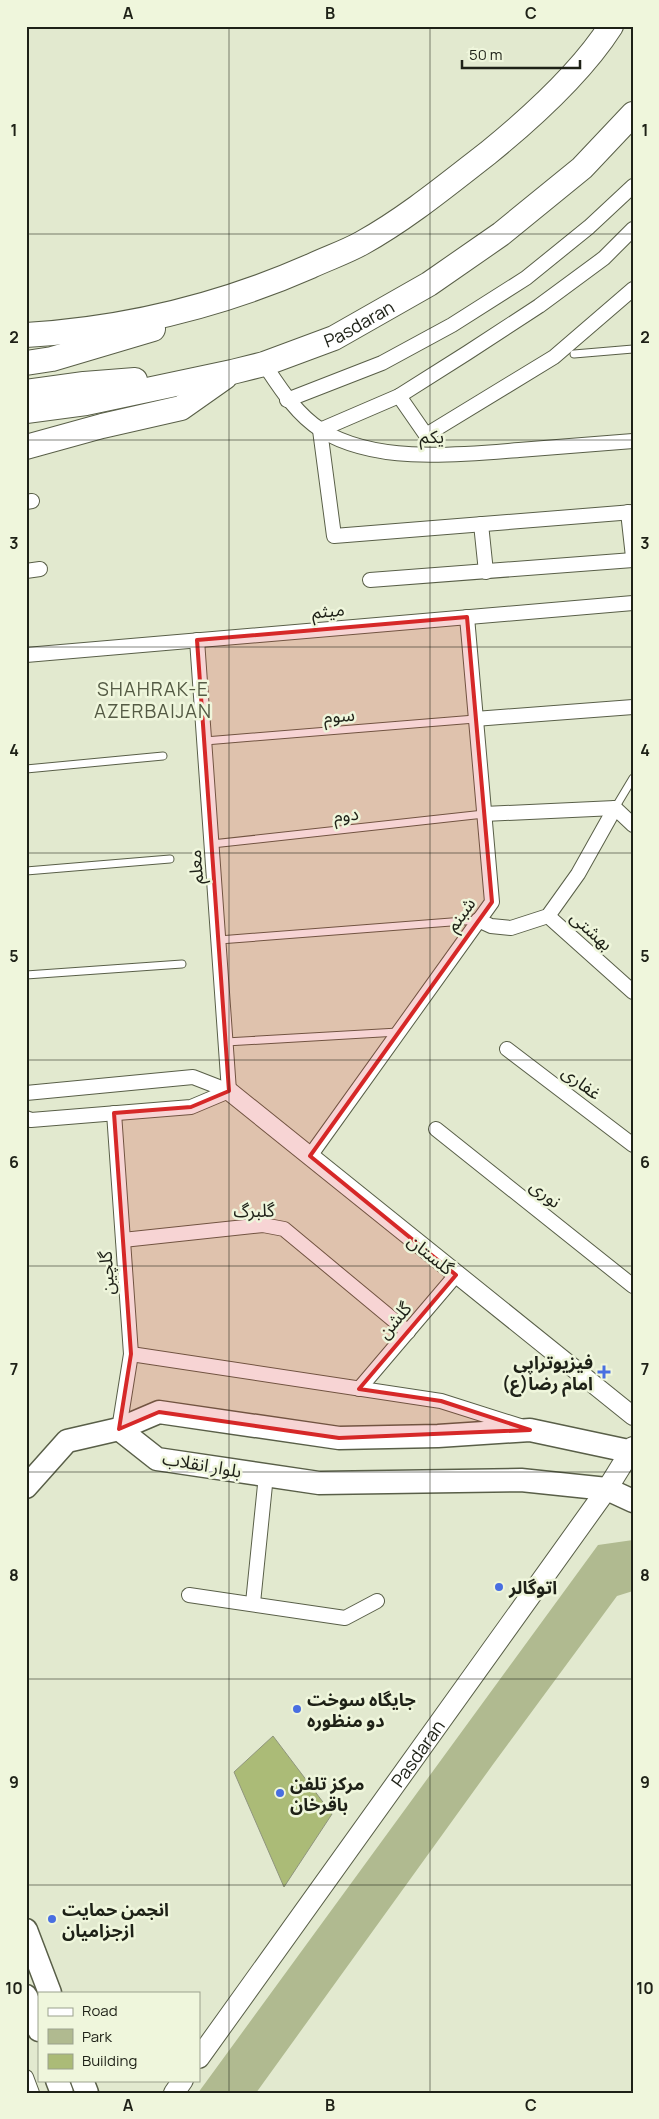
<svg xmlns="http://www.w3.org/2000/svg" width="659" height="2119" viewBox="0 0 659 2119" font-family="Manrope,'Noto Sans Arabic',sans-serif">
<rect width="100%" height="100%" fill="#e2e9cf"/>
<path fill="#b0ba90" d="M633,1540V1591L617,1596L494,1763L256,2093H198L598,1545Z"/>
<path fill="#abbb77" stroke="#8f957d" d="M273,1736L332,1814L284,1887L234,1772Z"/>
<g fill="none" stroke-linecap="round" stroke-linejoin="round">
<defs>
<g id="service">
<path d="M574,354L633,349"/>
<path d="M205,741L475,719"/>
<path d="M26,769L163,756"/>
<path d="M615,808L633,778"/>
<path d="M212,844L484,814"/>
<path d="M26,871L170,859"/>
<path d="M219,940L477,920"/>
<path d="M26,975L182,964"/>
<path d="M226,1042L398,1032"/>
</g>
<g id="minor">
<path d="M633,229L604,258L539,306L467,353L399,396L320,430L334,536L633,512"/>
<path d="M264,364C280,388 296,414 321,430C376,464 457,455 519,450C557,447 595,444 633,441"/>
<path d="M399,396L426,435L554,357L633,289"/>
<path d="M287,400L382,363L452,325L526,278L589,227L633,186"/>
<path d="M26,502L32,501"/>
<path d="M628,512L633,557"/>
<path d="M481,524L486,572"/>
<path d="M26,571L40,569"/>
<path d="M370,580L633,560"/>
<path d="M197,640L229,1091"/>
<path d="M26,655L633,603"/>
<path d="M475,719L633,707"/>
<path d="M615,808L633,825"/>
<path d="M484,814L615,808"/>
<path d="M548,916L633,992"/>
<path d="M478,920L491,926L511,928L548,916L578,874L615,808"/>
<path d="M507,1049L633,1145"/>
<path d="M26,1093L193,1077L229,1091"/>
<path d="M114,1113L131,1354L119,1429"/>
<path d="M26,1118L31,1120L191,1107L229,1091"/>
<path d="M436,1129L633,1286"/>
<path d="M310,1156L492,902L467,617"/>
<path d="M123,1240L263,1225L284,1229L408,1332"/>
<path d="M131,1354L441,1401L520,1426"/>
<path d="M359,1389L456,1275"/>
<path d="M189,1595L345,1618L377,1601"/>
<path d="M253,1603L266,1475"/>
<path d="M26,2077L32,2093"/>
</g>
<path id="tertiary" d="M229,1091L633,1416"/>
<g id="secondary">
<path id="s1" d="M199,2058L607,1489L633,1447"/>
<path d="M174,2093L183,2080"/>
</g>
<g id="primary">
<path d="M119,1429L157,1459L319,1483L521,1480L607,1489L633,1501"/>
<path d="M26,1487L67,1441L119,1429L159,1412L339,1438L438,1436L530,1430L633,1452"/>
<path d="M26,1930L50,1993"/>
<path d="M26,1996L39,2030"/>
<path d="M57,2080L62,2093"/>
<path d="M82,2080L87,2093"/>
</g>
<g id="trunk">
<path d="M26,335C125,329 220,306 311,266C328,258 346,252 362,243C407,218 448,184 488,153C531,118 581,73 611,26"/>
<path d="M26,363L52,359L153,329"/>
<path d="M26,392L84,384L135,380"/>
<path id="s2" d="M26,411L86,403L232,372L264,364L334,338L429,284L501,234L582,168L633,114"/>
<path d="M26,447L102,426L181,408L225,377"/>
</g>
</defs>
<use href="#service" stroke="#595f48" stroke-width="9"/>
<use href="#minor" stroke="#595f48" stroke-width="16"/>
<use href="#tertiary" stroke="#595f48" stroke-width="20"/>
<use href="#secondary" stroke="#595f48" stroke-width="22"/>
<use href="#primary" stroke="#595f48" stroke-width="25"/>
<use href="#trunk" stroke="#595f48" stroke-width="26"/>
<use href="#service" stroke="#fff" stroke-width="7"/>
<use href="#minor" stroke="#fff" stroke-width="14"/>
<use href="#tertiary" stroke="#fff" stroke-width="18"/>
<use href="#secondary" stroke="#fff" stroke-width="20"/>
<use href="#primary" stroke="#fff" stroke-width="22"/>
<use href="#trunk" stroke="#fff" stroke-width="24"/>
</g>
<path fill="#d62828" fill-opacity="0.2" stroke="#d62828" stroke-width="4" stroke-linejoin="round" d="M467,617L492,902L310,1156L456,1275L359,1389L441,1401L530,1430L339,1438L159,1412L119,1429L131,1354L114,1113L191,1107L229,1091L197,640Z"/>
<path fill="none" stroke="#1e2117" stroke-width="1" stroke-opacity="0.55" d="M229,26V2093M430,26V2093M26,234H633M26,440H633M26,647H633M26,853H633M26,1060H633M26,1266H633M26,1472H633M26,1679H633M26,1885H633"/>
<g fill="#486ee1" stroke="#eff6dc" stroke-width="2">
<path d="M601.5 1364.5h5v5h5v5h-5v5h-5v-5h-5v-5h5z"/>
<circle cx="499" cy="1587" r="5"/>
<circle cx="297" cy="1709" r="5"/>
<circle cx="280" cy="1793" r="5"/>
<circle cx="52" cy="1919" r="5"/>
</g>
<g text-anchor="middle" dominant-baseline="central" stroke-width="5" stroke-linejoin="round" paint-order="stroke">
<g font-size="18" fill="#1e2117" stroke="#eff6dc">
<text stroke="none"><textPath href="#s2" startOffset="346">Pasdaran</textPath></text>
<text transform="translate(432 436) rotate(1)">یکم</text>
<text transform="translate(328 610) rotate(-5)">میثم</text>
<text transform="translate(339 715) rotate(-5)">سوم</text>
<text transform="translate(346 814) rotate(-6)">دوم</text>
<text transform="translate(195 867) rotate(-94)">معلم</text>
<text transform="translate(460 914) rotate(-54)">شبنم</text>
<text transform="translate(592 930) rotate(42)">بهشتی</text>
<text transform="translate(582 1082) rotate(37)">غفاری</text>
<text transform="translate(546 1193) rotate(38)">نوری</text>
<text transform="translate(254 1210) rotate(-1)">گلبرگ</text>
<text transform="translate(431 1254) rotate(39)">گلستان</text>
<text transform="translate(106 1273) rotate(-94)">گلچین</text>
<text transform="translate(394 1320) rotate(-50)">گلشن</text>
<text transform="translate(202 1464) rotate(10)">بلوار انقلاب</text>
<text stroke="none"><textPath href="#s1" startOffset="375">Pasdaran</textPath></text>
</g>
<g font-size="18" font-weight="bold" fill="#1e2117" stroke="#eff6dc" text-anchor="start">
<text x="593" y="1362" text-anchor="end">فیزیوتراپی<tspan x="593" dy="21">امام رضا(ع)</tspan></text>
<text x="509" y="1587">اتوگالر</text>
<text x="307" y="1699">جایگاه سوخت<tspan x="307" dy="21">دو منظوره</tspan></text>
<text x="290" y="1783">مرکز تلفن<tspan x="290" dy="21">باقرخان</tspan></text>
<text x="62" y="1909">انجمن حمایت<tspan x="62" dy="21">ازجزامیان</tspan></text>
</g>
<g font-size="19" letter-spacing="1" fill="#545a44" stroke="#eff6dc">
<text x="153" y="689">SHAHRAK-E<tspan x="153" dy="22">AZERBAIJAN</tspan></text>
</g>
</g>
<rect width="659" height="2119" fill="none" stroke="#eff6dc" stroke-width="55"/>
<rect x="38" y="1992" width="162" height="90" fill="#eff6dc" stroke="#9ba18d"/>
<rect x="48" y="2008" width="25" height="8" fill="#ffffff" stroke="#9ba18d"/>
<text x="82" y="2016" font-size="15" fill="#1e2117">Road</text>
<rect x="48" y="2029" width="25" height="15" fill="#b0ba90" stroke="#9ba18d"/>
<text x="82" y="2042" font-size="15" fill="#1e2117">Park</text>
<rect x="48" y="2054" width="25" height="15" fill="#abbb77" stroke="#9ba18d"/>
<text x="82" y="2066" font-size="15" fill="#1e2117">Building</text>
<path d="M462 60v8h118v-8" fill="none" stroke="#1e2117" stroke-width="2.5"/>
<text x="469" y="60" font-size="15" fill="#1e2117" stroke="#eff6dc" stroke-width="4" paint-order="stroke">50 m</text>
<rect x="28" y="28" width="604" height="2064" fill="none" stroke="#1e2117" stroke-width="2"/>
<g font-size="16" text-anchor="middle" font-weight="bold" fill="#1e2117">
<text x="128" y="19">A</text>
<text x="330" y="19">B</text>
<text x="531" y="19">C</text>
<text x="14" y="136">1</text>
<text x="645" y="136">1</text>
<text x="14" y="343">2</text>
<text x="645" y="343">2</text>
<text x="14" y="549">3</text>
<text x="645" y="549">3</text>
<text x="14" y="756">4</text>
<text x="645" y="756">4</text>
<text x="14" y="962">5</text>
<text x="645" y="962">5</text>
<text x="14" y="1168">6</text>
<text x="645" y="1168">6</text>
<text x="14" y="1375">7</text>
<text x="645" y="1375">7</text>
<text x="14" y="1581">8</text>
<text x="645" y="1581">8</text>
<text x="14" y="1788">9</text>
<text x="645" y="1788">9</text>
<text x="14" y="1994">10</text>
<text x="645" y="1994">10</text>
<text x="128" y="2111">A</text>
<text x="330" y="2111">B</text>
<text x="531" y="2111">C</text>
</g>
</svg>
